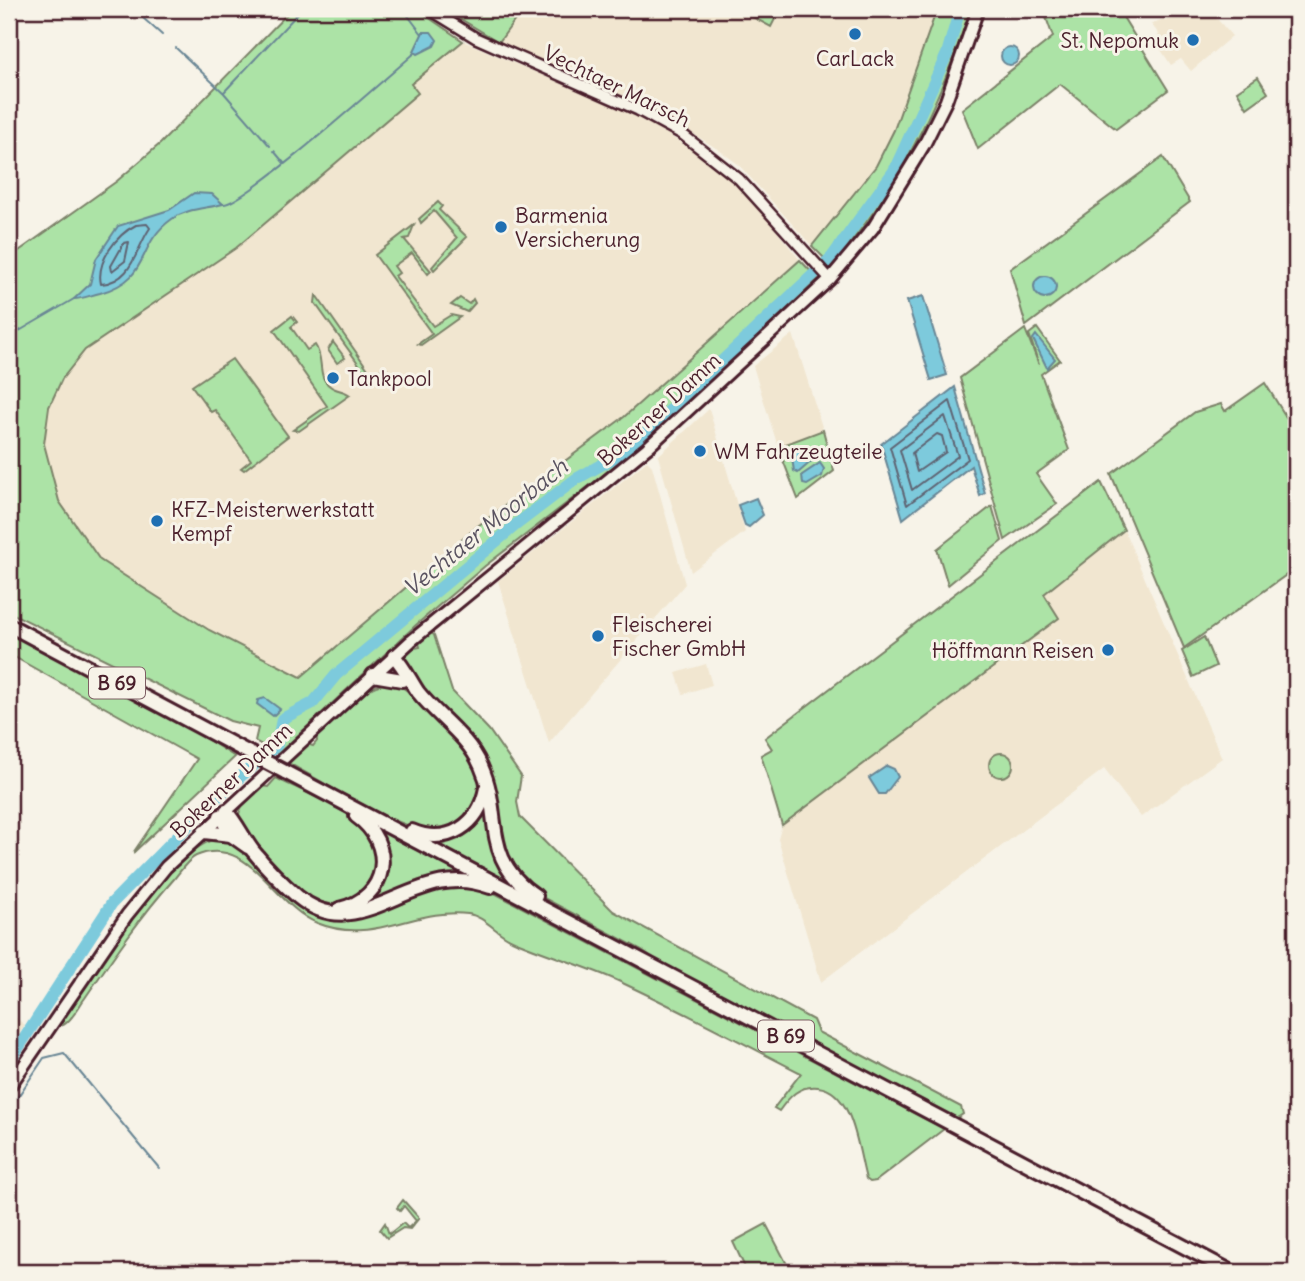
<svg xmlns="http://www.w3.org/2000/svg" width="1305" height="1281" viewBox="0 0 1305 1281" font-family="Delius,sans-serif">
<rect width="100%" height="100%" fill="#f7f3e8"/>
<filter id="ink" filterUnits="userSpaceOnUse"><feTurbulence type="fractalNoise" baseFrequency=".0143" numOctaves="2"/><feDisplacementMap in="SourceGraphic" scale="14" xChannelSelector="R" yChannelSelector="G"/><feConvolveMatrix kernelMatrix="1 2 1 2 8 2 1 2 1" color-interpolation-filters="sRGB"/></filter>
<g filter="url(#ink)">
<g fill="#f1e6d0">
<path d="M523,9H937L894,130L876,166L812,246L738,164L719,150L660,113L499,42Z"/>
<path d="M1184,9L1189,14L1196,9L1211,12L1232,36L1191,71L1181,59L1171,65L1155,41L1159,34L1151,24L1163,19L1165,21Z"/>
<path d="M463,41L642,118L711,162L741,187L800,260L624,417L479,525L301,677L209,630L100,560L59,502L44,444L49,407L62,379L85,350L236,248L418,93L411,84Z"/>
<path d="M793,334L823,430L778,447L753,366Z"/>
<path d="M709,409L745,532L691,572L658,456Z"/>
<path d="M647,461L652,466L685,584L549,743L498,581Z"/>
<path d="M1124,530L1222,758L1141,817L1104,769L821,982L778,839L782,825L1059,618L1044,594Z"/>
<path d="M706,664L712,685L683,694L676,673Z"/>
<path d="M9,1012L25,1025L9,1048Z"/>
</g>
<g fill="#ace3a6" stroke="#7b8168" stroke-width="2">
<path d="M292,9H416L463,41L411,84L418,93L236,248L85,350L62,379L49,407L44,444L59,501L100,560L209,630L301,677L479,525L624,417L800,260L818,279L632,453L485,566L416,625L278,754L255,741L258,728L230,721L9,612V258L117,181L161,143Z"/>
<path d="M444,9H523L499,42Z"/>
<path d="M738,9H780L771,27Z"/>
<path d="M937,9H971C940,101 898,193 831,265L812,246L876,166L894,130Z"/>
<path d="M1043,9H1118L1168,90L1116,129L1060,84L978,149L962,109L1053,37Z"/>
<path d="M1258,77L1268,93L1247,108L1237,91Z"/>
<path d="M1163,157L1190,202L1026,326L1010,269Z"/>
<path d="M438,202L442,206L439,210L467,237L434,270L432,267L457,238L434,211L421,223L419,219Z"/>
<path d="M414,225L409,238L404,239L431,271L428,274L412,253L394,266L399,273L395,276L433,326L451,315L460,317L421,345L418,344L432,334L375,255Z"/>
<path d="M316,295L372,375L385,367L387,369L372,379L368,377L315,303Z"/>
<path d="M460,298L469,304L473,299L475,303L467,312L451,305Z"/>
<path d="M292,316L297,322L291,327L307,350L315,345C325,359 316,376 330,386C336,391 344,390 350,395L299,431L293,430L327,406L274,330Z"/>
<path d="M1037,328L1060,360L1041,374L1069,450L1036,474L1057,504L1005,540L960,378L1025,329L1039,365L1029,334Z"/>
<path d="M333,342L345,358L337,363L328,350Z"/>
<path d="M232,359L288,436L244,470L241,468L251,460L215,410L211,412L192,386Z"/>
<path d="M1265,383L1296,433V568L1184,648L1111,474L1195,412L1221,404L1225,411Z"/>
<path d="M823,430L834,471L798,499L778,447Z"/>
<path d="M1101,482L1124,530L1044,594L1059,618L782,825L761,755L772,749L765,738Z"/>
<path d="M992,506L1002,541L948,585L937,549Z"/>
<path d="M428,631L434,635L452,691L489,730L521,776L517,802L520,817L613,911L813,1020L818,1032L961,1107L963,1114L957,1118L668,968L642,950L540,896L523,881L501,848L492,782L405,663L404,657L410,649L420,647L418,640Z"/>
<path d="M9,633L199,734L235,757L133,853L197,759L9,654Z"/>
<path d="M1204,637L1216,666L1193,677L1182,651Z"/>
<path d="M393,682C418,693 476,752 481,780C483,791 477,807 469,814C460,823 451,831 438,832C400,832 324,782 288,763L307,744L313,746L317,741L316,734C338,714 362,684 393,682Z"/>
<circle cx="1001" cy="765" r="12"/>
<path d="M276,778C299,790 360,814 371,836C390,871 355,918 316,900C284,886 258,848 238,820C239,804 250,796 262,786L268,787Z"/>
<path d="M487,804L493,847L519,889L427,841L448,839Z"/>
<path d="M370,823L471,877C424,871 403,897 361,904L382,879Z"/>
<path d="M225,837L337,919L369,915L431,886L483,887L944,1129L876,1181L870,1182L866,1179C858,1151 854,1091 818,1087C799,1085 789,1097 779,1111L774,1108L801,1073C740,1042 679,1009 616,980C583,965 546,955 512,940C496,933 484,916 468,914C415,907 374,946 317,923C274,906 248,833 196,856C187,860 180,872 174,879C141,916 113,957 85,998C79,1006 71,1022 63,1025V1014C92,972 173,840 225,837Z"/>
<path d="M403,1200L419,1218L410,1229L403,1228L387,1238L380,1230L385,1223L389,1234L403,1223L408,1228L416,1221L404,1206L400,1211L397,1208Z"/>
<path d="M766,1224L791,1272H747L733,1242Z"/>
</g>
<g fill="#7dcadc" stroke="#698695" stroke-width="2">
<path d="M423,32H431L437,40L434,46L418,54L414,51Z"/>
<circle cx="1010" cy="56" r="9"/>
<path d="M194,193L212,194L223,204C205,209 188,208 172,219C134,246 153,278 100,293C91,295 82,299 74,299L90,284L96,259L118,226L169,210Z"/>
<circle cx="1045" cy="287" r="11"/>
<path d="M923,296L947,375L931,380L907,301Z"/>
<path d="M1036,335L1055,359L1047,368L1033,339Z"/>
<path d="M955,387L985,493L980,496L971,466L903,519L881,444Z"/>
<path d="M799,447L811,450L813,460L798,473L794,471L791,452Z"/>
<path d="M820,463L824,469L822,476L807,485L803,484L802,475Z"/>
<path d="M756,498L763,515L749,527L745,525L738,505Z"/>
<path d="M265,698L280,709L273,716L257,704L258,700Z"/>
<path d="M887,766L894,769L898,777L885,794H879L869,778Z"/>
</g>
<g fill="none" stroke-linecap="round" stroke-linejoin="round">
<g stroke="#5e6372" stroke-width="2">
<path d="M136,225L147,224L150,228C135,250 133,281 101,284C96,262 116,235 136,225Z"/>
<path d="M129,242L125,261L112,271L111,266L124,243Z"/>
<path d="M950,401L968,459L907,505L890,447Z"/>
<path d="M945,416L958,456L912,490L900,450Z"/>
<path d="M937,434L942,436L946,452L917,472L912,453Z"/>
</g>
<g stroke="#698695" stroke-width="2">
<path d="M133,9L162,35"/>
<path d="M403,9L422,34"/>
<path d="M176,48L224,93L270,146"/>
<path d="M224,92L302,9"/>
<path d="M274,151L284,163"/>
<path d="M223,204C245,205 390,74 416,52"/>
<path d="M9,337L74,299"/>
<path d="M9,1110L44,1058L64,1053L159,1168"/>
</g>
<path stroke="#7dcadc" stroke-width="12" d="M9,1062L112,903L209,804L277,745L282,719L313,703L336,675L517,524L576,479L628,450L832,257L894,171L947,54L960,9"/>
<defs>
<path id="tertiary" d="M429,9L476,38L638,110L682,134L739,179L830,279"/>
<path id="secondary" d="M9,1087L127,915L166,867L411,641L647,448L830,279L873,228L924,145L946,101L978,9"/>
<g id="primary">
<path d="M9,625L236,746"/>
<path d="M394,656C404,667 410,680 418,692C438,717 468,736 481,766C504,817 479,857 536,896"/>
<path d="M373,675L402,680"/>
<path d="M285,772L1232,1272"/>
<path d="M226,811C237,823 243,838 253,851C266,867 282,883 298,897C363,950 414,857 490,887"/>
<path d="M220,816L231,835L248,847"/>
<path d="M412,831C448,846 479,825 486,788"/>
<path d="M204,832L231,835"/>
<path d="M339,909C389,898 396,844 356,816"/>
</g>
</defs>
<use href="#tertiary" stroke="#4a1f2b" stroke-width="14"/>
<use href="#secondary" stroke="#4a1f2b" stroke-width="16"/>
<use href="#primary" stroke="#4a1f2b" stroke-width="18"/>
<use href="#tertiary" stroke="#f7f3e8" stroke-width="9"/>
<use href="#secondary" stroke="#f7f3e8" stroke-width="10"/>
<use href="#primary" stroke="#f7f3e8" stroke-width="12"/>
<defs>
<path id="primary-bridge" d="M236,746L285,772"/>
</defs>
<use href="#primary-bridge" stroke="#4a1f2b" stroke-width="18" stroke-linecap="butt"/>
<use href="#primary-bridge" stroke="#f7f3e8" stroke-width="12"/>
</g>
</g>
<g fill="#1f6fb2" stroke="#f7f3e8" stroke-width="2.5">
<circle cx="855" cy="34" r="7"/>
<circle cx="1193" cy="40" r="7"/>
<circle cx="501" cy="227" r="7"/>
<circle cx="333" cy="378" r="7"/>
<circle cx="700" cy="451" r="7"/>
<circle cx="157" cy="521" r="7"/>
<circle cx="598" cy="636" r="7"/>
<circle cx="1108" cy="650" r="7"/>
</g>
<g text-anchor="middle" dominant-baseline="central" stroke-width="6" stroke-linejoin="round" paint-order="stroke">
<g fill="#f7f3e8" stroke="#7e5f64" stroke-width="2">
<rect x="89" y="667.5" width="56" height="31" rx="5"/>
<rect x="758" y="1020.5" width="56" height="31" rx="5"/>
</g>
<g font-size="19" font-weight="bold" fill="#4a1f2b">
<text x="117" y="683">B 69</text>
<text x="786" y="1036">B 69</text>
</g>
<g font-size="21" fill="#4a1f2b" stroke="#f7f3e8" text-anchor="start">
<text x="1179" y="40" text-anchor="end">St. Nepomuk</text>
<text x="855" y="58" text-anchor="middle">CarLack</text>
<text x="515" y="215">Barmenia<tspan x="515" dy="24">Versicherung</tspan></text>
<text x="347" y="378">Tankpool</text>
<text x="714" y="451">WM Fahrzeugteile</text>
<text x="171" y="509">KFZ-Meisterwerkstatt<tspan x="171" dy="24">Kempf</tspan></text>
<text x="612" y="624">Fleischerei<tspan x="612" dy="24">Fischer GmbH</tspan></text>
<text x="1094" y="650" text-anchor="end">Höffmann Reisen</text>
</g>
<g font-size="21" fill="#4a1f2b" stroke="#f7f3e8">
<text transform="translate(617 86) rotate(26)">Vechtaer Marsch</text>
<text transform="translate(659 409) rotate(-42)">Bokerner Damm</text>
<text transform="translate(231 780) rotate(-43)">Bokerner Damm</text>
</g>
<g font-size="23" font-style="italic" fill="#595260" stroke="#f7f3e8">
<text transform="translate(485 527) rotate(-39)">Vechtaer Moorbach</text>
</g>
</g>
<rect width="1305" height="1281" fill="none" stroke="#f7f3e8" stroke-width="35"/>
<rect x="18" y="18" width="1270" height="1246" fill="none" stroke="#4a1f2b" stroke-width="2.5" filter="url(#ink)"/>
</svg>
